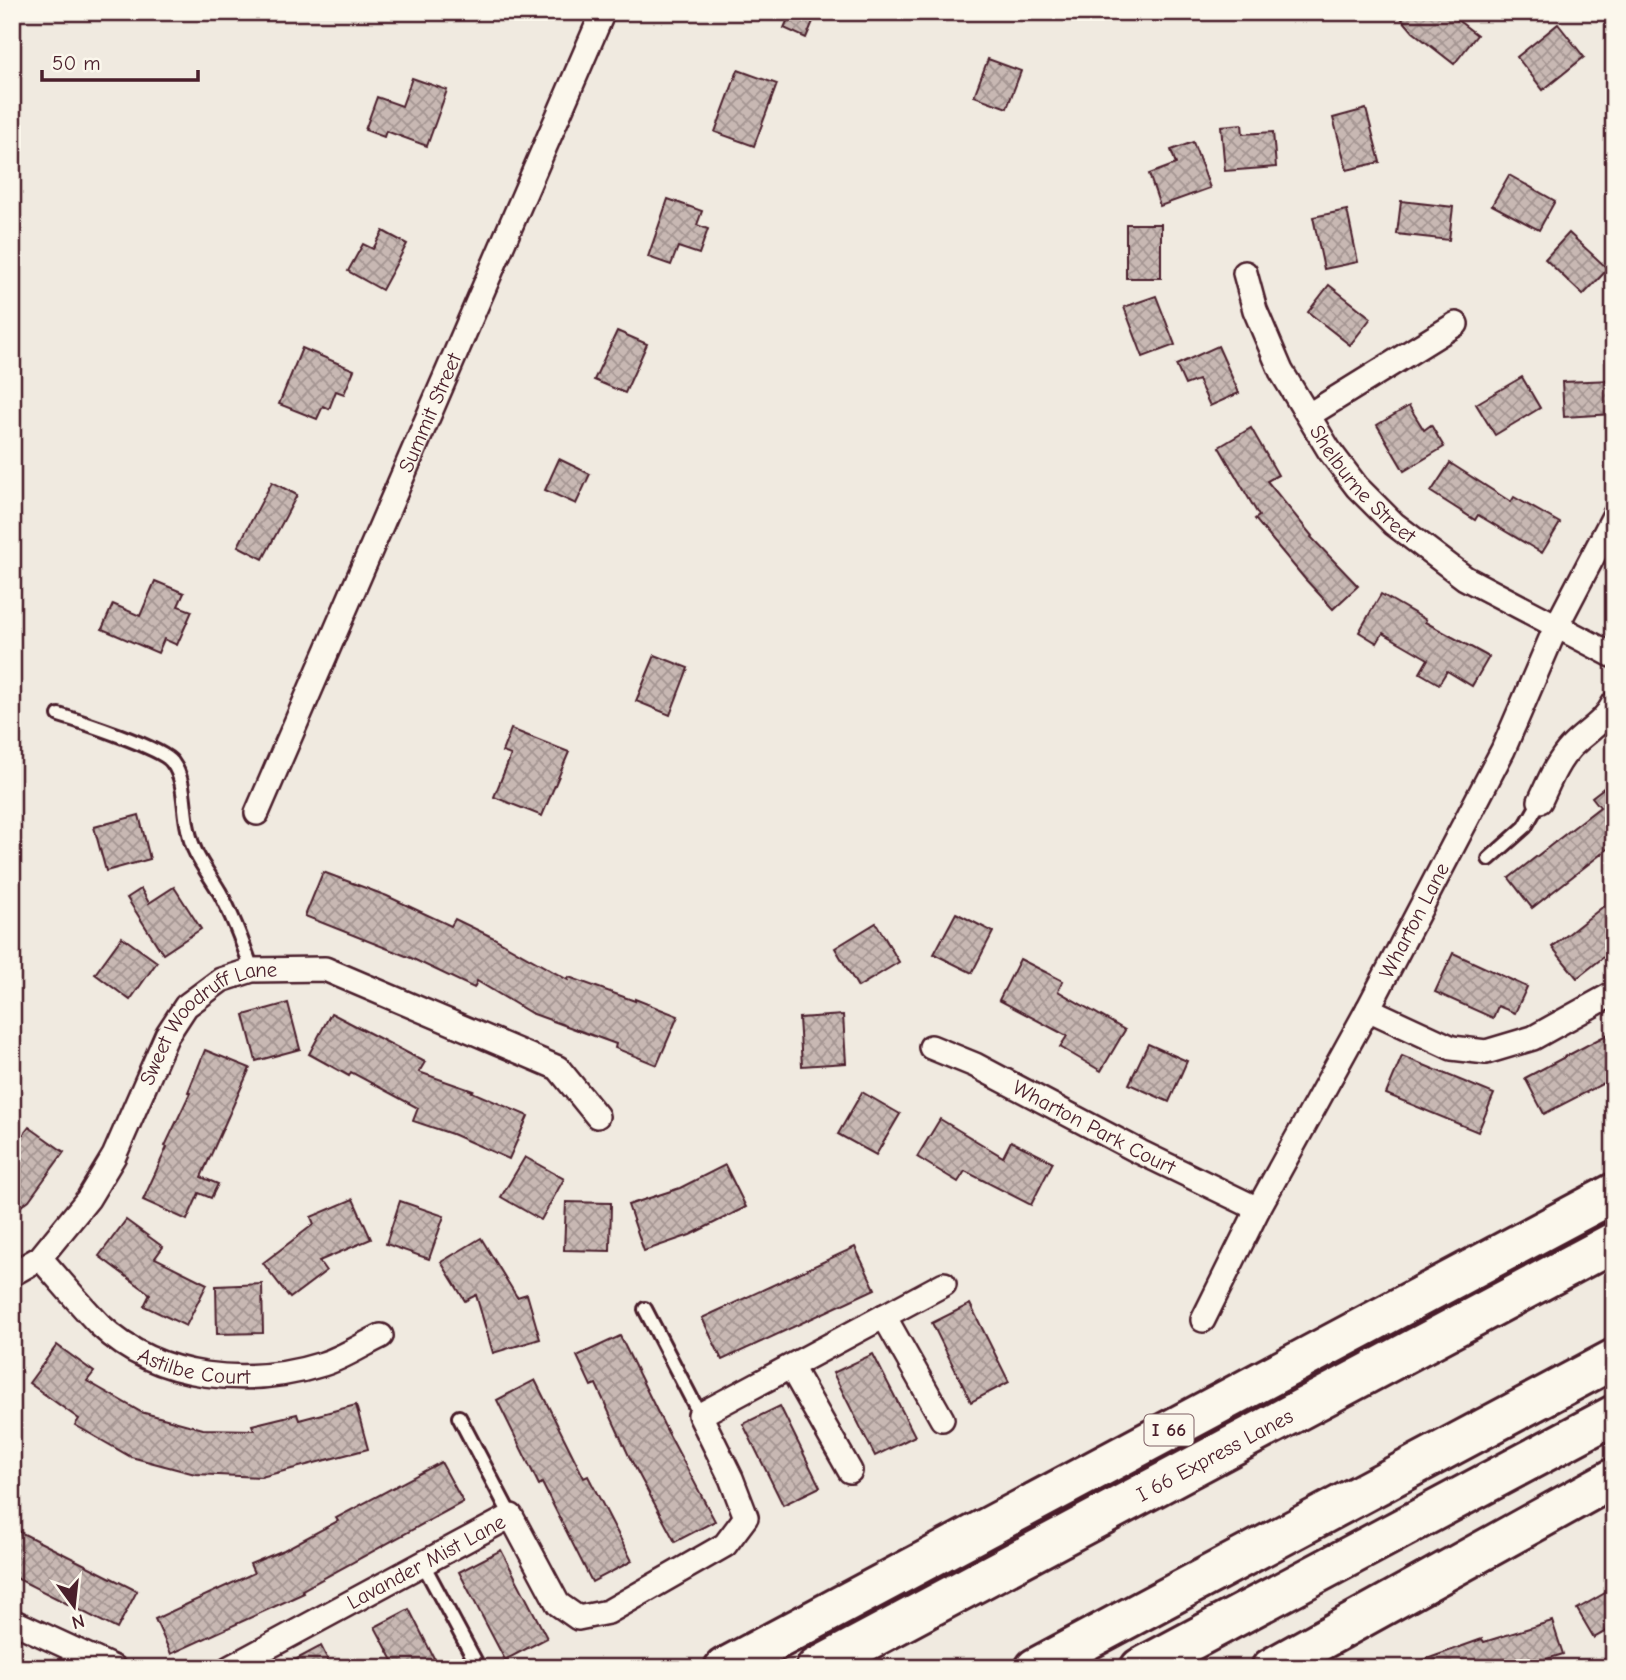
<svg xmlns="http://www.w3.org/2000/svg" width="1626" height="1680" viewBox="0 0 1626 1680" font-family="'Comic Neue',sans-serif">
<defs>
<pattern id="building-cross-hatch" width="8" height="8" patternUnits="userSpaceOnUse" patternTransform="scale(1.75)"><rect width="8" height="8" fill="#c8b8b3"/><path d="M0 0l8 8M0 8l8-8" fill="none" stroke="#a49592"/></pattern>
</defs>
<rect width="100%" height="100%" fill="#f0eae0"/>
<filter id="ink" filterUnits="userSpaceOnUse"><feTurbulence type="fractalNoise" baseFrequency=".0143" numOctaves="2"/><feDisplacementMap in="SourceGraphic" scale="14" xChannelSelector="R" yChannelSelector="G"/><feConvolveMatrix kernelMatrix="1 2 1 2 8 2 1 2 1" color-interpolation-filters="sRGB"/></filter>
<g filter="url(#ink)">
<g fill="url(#building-cross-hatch)" stroke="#4a1f2b" stroke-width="2">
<path d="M791,12H817L806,38L784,28Z"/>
<path d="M1396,12H1447L1477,35L1454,64L1413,32Z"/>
<path d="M1558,24L1584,57L1543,90L1517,57Z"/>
<path d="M988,59L1021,71L1007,108L974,96Z"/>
<path d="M738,70L777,84L754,146L715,132Z"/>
<path d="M412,78L447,90L427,146L386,131L384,137L365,130L377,97L402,106Z"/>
<path d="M1366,109L1380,162L1347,170L1333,118Z"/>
<path d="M1242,124L1243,134L1273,132L1276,167L1225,171L1221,126Z"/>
<path d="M1193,142L1210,188L1160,206L1149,174L1176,164L1171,150Z"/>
<path d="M1509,175L1555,201L1539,230L1492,205Z"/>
<path d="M668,199L702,211L697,225L708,229L699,254L678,247L671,265L648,257Z"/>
<path d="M1401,201L1453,207L1449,240L1397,234Z"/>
<path d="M1347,210L1358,262L1324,269L1313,217Z"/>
<rect x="1126" y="224" width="35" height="54"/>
<path d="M383,231L407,244L382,290L348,271L363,244L373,249Z"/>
<path d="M1569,233L1608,269L1583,295L1545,259Z"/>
<path d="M1329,285L1371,318L1350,345L1308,312Z"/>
<path d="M1156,296L1175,345L1143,357L1124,307Z"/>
<path d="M617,331L647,344L625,393L594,380Z"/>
<path d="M1218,346L1239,393L1210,406L1198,380L1185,385L1176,365Z"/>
<path d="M302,348L354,370L344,394L336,391L329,409L323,406L317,419L279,404Z"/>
<path d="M1522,377L1540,408L1495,435L1476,404Z"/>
<path d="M1613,380L1614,414L1564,417L1562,382Z"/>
<path d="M1409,406L1424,430L1431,425L1444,447L1404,471L1377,425Z"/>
<path d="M1251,428L1278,475L1267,481L1312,536L1311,537L1358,586L1333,609L1305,579L1255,519L1259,516L1219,447Z"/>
<path d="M559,459L590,474L576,504L545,490Z"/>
<path d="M1450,463L1511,502L1514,497L1560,523L1542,553L1478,515L1475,520L1431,492Z"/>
<path d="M272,482L297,495L263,559L238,546Z"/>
<path d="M155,581L184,593L178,606L192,611L177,645L164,639L158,653L102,629L113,604L140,616Z"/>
<path d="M1381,594L1426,620L1425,622L1489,657L1472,686L1447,671L1439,684L1420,673L1428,659L1383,633L1377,643L1359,632Z"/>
<path d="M655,655L688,668L670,715L636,701Z"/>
<path d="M511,729L569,752L542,816L494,797L511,755L502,752Z"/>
<path d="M1614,780V844L1532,908L1509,878L1600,807L1592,797Z"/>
<path d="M139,815L150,859L106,871L94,827Z"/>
<path d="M323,872L387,896L451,926L455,919L492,937L568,980L569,977L635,1001V999L678,1016L657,1065L615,1048L616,1044L531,1013L477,981L474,988L411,958L305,916Z"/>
<path d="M174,887L201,929L163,954L127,898L141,889L149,903Z"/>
<path d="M1614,898V949L1577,978L1552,947Z"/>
<path d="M956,913L993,932L972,973L934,954Z"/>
<path d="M876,923L899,962L858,987L835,948Z"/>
<path d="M122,937L157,962L130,1000L95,974Z"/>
<path d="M1453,953L1527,987L1515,1013L1498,1006L1493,1018L1435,992Z"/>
<path d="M1020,959L1063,981L1058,991L1125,1030L1101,1071L1060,1047L1067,1036L999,1000Z"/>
<path d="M288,1003L300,1049L256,1061L244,1015Z"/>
<path d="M331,1013L425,1062L419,1072L473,1091L472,1092L528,1116L509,1159L452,1134L413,1121L418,1108L351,1072L349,1076L309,1054Z"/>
<path d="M843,1015L846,1063L802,1066L799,1018Z"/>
<path d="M1614,1031V1078L1544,1114L1525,1078Z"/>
<path d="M1148,1044L1187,1061L1169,1102L1129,1084Z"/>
<path d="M205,1050L250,1068L201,1177L218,1184L211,1198L199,1193L187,1220L143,1200L167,1147L165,1146L190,1093L188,1092Z"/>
<path d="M1402,1056L1494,1094L1478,1132L1386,1094Z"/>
<path d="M862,1092L900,1114L876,1155L838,1134Z"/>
<path d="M940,1119L1003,1157L1011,1141L1053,1162L1031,1205L965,1171L958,1182L917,1157Z"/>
<path d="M29,1127L64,1152L29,1200L12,1213V1149Z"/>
<path d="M525,1157L564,1179L541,1220L501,1197Z"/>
<path d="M725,1165L746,1207L690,1235L644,1251L628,1205L680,1188Z"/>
<path d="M353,1199L371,1239L319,1261L326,1271L290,1298L263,1263L314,1224L311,1217Z"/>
<path d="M400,1201L444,1216L429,1259L386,1244Z"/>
<path d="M566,1202L611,1203L610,1251L564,1250Z"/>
<path d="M126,1220L163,1247L155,1258L207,1284L186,1326L144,1306L150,1294L99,1256Z"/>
<path d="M481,1238L517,1297L527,1294L540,1339L493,1353L476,1295L465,1301L441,1262Z"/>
<path d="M855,1247L875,1289L722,1360L702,1318Z"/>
<path d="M262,1284L263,1333L217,1334L216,1286Z"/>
<path d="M970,1304L1009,1382L971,1402L932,1323Z"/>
<path d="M620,1336L664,1425L715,1521L675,1542L629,1456L596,1384L591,1386L577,1356Z"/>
<path d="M57,1345L94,1372L87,1381L141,1412L203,1429L254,1430L252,1425L297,1414L299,1420L356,1405L368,1449L261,1477L195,1474L131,1457L75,1425L79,1419L29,1383Z"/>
<path d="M873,1354L915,1436L875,1456L833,1373Z"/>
<path d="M535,1380L584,1478L588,1476L632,1561L592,1582L542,1483L539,1485L497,1400Z"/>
<path d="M780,1406L820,1487L783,1505L743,1424Z"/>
<path d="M441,1462L463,1502L302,1590L304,1593L171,1654L155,1619L254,1573L250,1564L284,1550L338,1521L336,1518Z"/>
<path d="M12,1528L137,1591L117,1629L12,1576Z"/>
<path d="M501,1550L547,1638L505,1660L459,1572Z"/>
<path d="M1614,1588V1627L1594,1638L1577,1609Z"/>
<path d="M409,1609L439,1668H397L375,1627Z"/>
<path d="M1552,1621L1563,1654L1518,1668H1410V1665L1482,1639L1484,1642Z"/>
<path d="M321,1646L332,1668H280Z"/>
</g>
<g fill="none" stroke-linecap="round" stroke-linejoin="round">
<defs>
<g id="service">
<path d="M59,715C79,721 162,748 172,762C186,780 183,808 188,829C193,855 206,869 219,891C233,916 243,943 252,970"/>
<path d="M1489,859L1525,827L1540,801"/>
<path d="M645,1309L700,1415"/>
<path d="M459,1417L511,1516"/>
<path d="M423,1564L479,1668"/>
<path d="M64,1668L74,1648"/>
</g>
<g id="minor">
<path id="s1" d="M1245,273L1255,310L1281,371L1329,450L1357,487L1394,524L1465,578L1614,656"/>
<path d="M1309,415L1456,324"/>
<path d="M1540,801C1549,782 1556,763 1571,747C1585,732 1604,723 1614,703"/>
<path id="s2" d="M257,813L603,12"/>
<path d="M1368,1009L1452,1048L1486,1052L1533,1038L1614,993"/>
<path id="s3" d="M931,1047L975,1065L1140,1152L1258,1209"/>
<path id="s4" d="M40,1258C60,1280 80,1305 101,1326C159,1381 250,1387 323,1364C343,1358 362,1345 381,1336"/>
<path id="s5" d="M12,1274L40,1258L88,1199L114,1156L167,1035L186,1006L221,980L252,970L325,969L558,1068L597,1116"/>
<path d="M884,1316L942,1419"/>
<path id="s6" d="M1203,1320L1258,1209L1368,1009L1503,750L1556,627L1614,516"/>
<path d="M791,1367L850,1471"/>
<path d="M12,1621L114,1668"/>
<path id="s7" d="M229,1668L511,1516L558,1604L578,1618L608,1612L725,1545L746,1517L731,1478L700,1415L944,1284"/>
</g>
<g id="motorway">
<path d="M724,1668L1614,1193"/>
<path id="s8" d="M816,1668L1614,1242"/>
<path d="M1035,1668L1614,1359"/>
<path d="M1140,1668L1614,1415"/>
<path d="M1271,1668L1614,1478"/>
</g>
</defs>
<use href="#service" stroke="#4a1f2b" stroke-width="18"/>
<use href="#minor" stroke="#4a1f2b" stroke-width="28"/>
<use href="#motorway" stroke="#4a1f2b" stroke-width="44"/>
<use href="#service" stroke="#fbf7ec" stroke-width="12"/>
<use href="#minor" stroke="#fbf7ec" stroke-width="23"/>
<use href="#motorway" stroke="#fbf7ec" stroke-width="38"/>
</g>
</g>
<g text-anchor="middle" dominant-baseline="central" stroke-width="7" stroke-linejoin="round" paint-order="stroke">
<rect fill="#fbf7ec" stroke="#7f6065" stroke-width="2" x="1144.5" y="1414.5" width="49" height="31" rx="5"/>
<g font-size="19" font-weight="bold" fill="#4a1f2b">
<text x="1169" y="1430">I 66</text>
</g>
<g font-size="21" fill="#4a1f2b" stroke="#fbf7ec">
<text stroke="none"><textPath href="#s2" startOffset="436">Summit Street</textPath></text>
<text stroke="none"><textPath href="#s1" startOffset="245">Shelburne Street</textPath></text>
<text stroke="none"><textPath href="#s6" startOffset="452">Wharton Lane</textPath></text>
<text stroke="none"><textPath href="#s5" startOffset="332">Sweet Woodruff Lane</textPath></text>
<text stroke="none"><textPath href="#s3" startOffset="182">Wharton Park Court</textPath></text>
<text stroke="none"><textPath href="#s4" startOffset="196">Astilbe Court</textPath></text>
<text stroke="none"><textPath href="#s8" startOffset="452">I 66 Express Lanes</textPath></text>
<text stroke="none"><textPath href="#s7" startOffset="224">Lavander Mist Lane</textPath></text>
</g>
</g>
<rect width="1626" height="1680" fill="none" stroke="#fbf7ec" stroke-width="42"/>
<rect x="21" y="21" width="1584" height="1638" fill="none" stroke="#4a1f2b" stroke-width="2.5" filter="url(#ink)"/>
<g transform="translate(74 1606) rotate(165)" stroke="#fbf7ec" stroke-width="5" paint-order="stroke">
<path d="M0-5L12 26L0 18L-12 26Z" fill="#4a1f2b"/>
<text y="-10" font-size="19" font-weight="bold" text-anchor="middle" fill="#4a1f2b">N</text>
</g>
<path d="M42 70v10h156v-10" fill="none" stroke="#4a1f2b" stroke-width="3.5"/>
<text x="52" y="70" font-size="21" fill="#4a1f2b" stroke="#fbf7ec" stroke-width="5" paint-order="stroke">50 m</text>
</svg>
